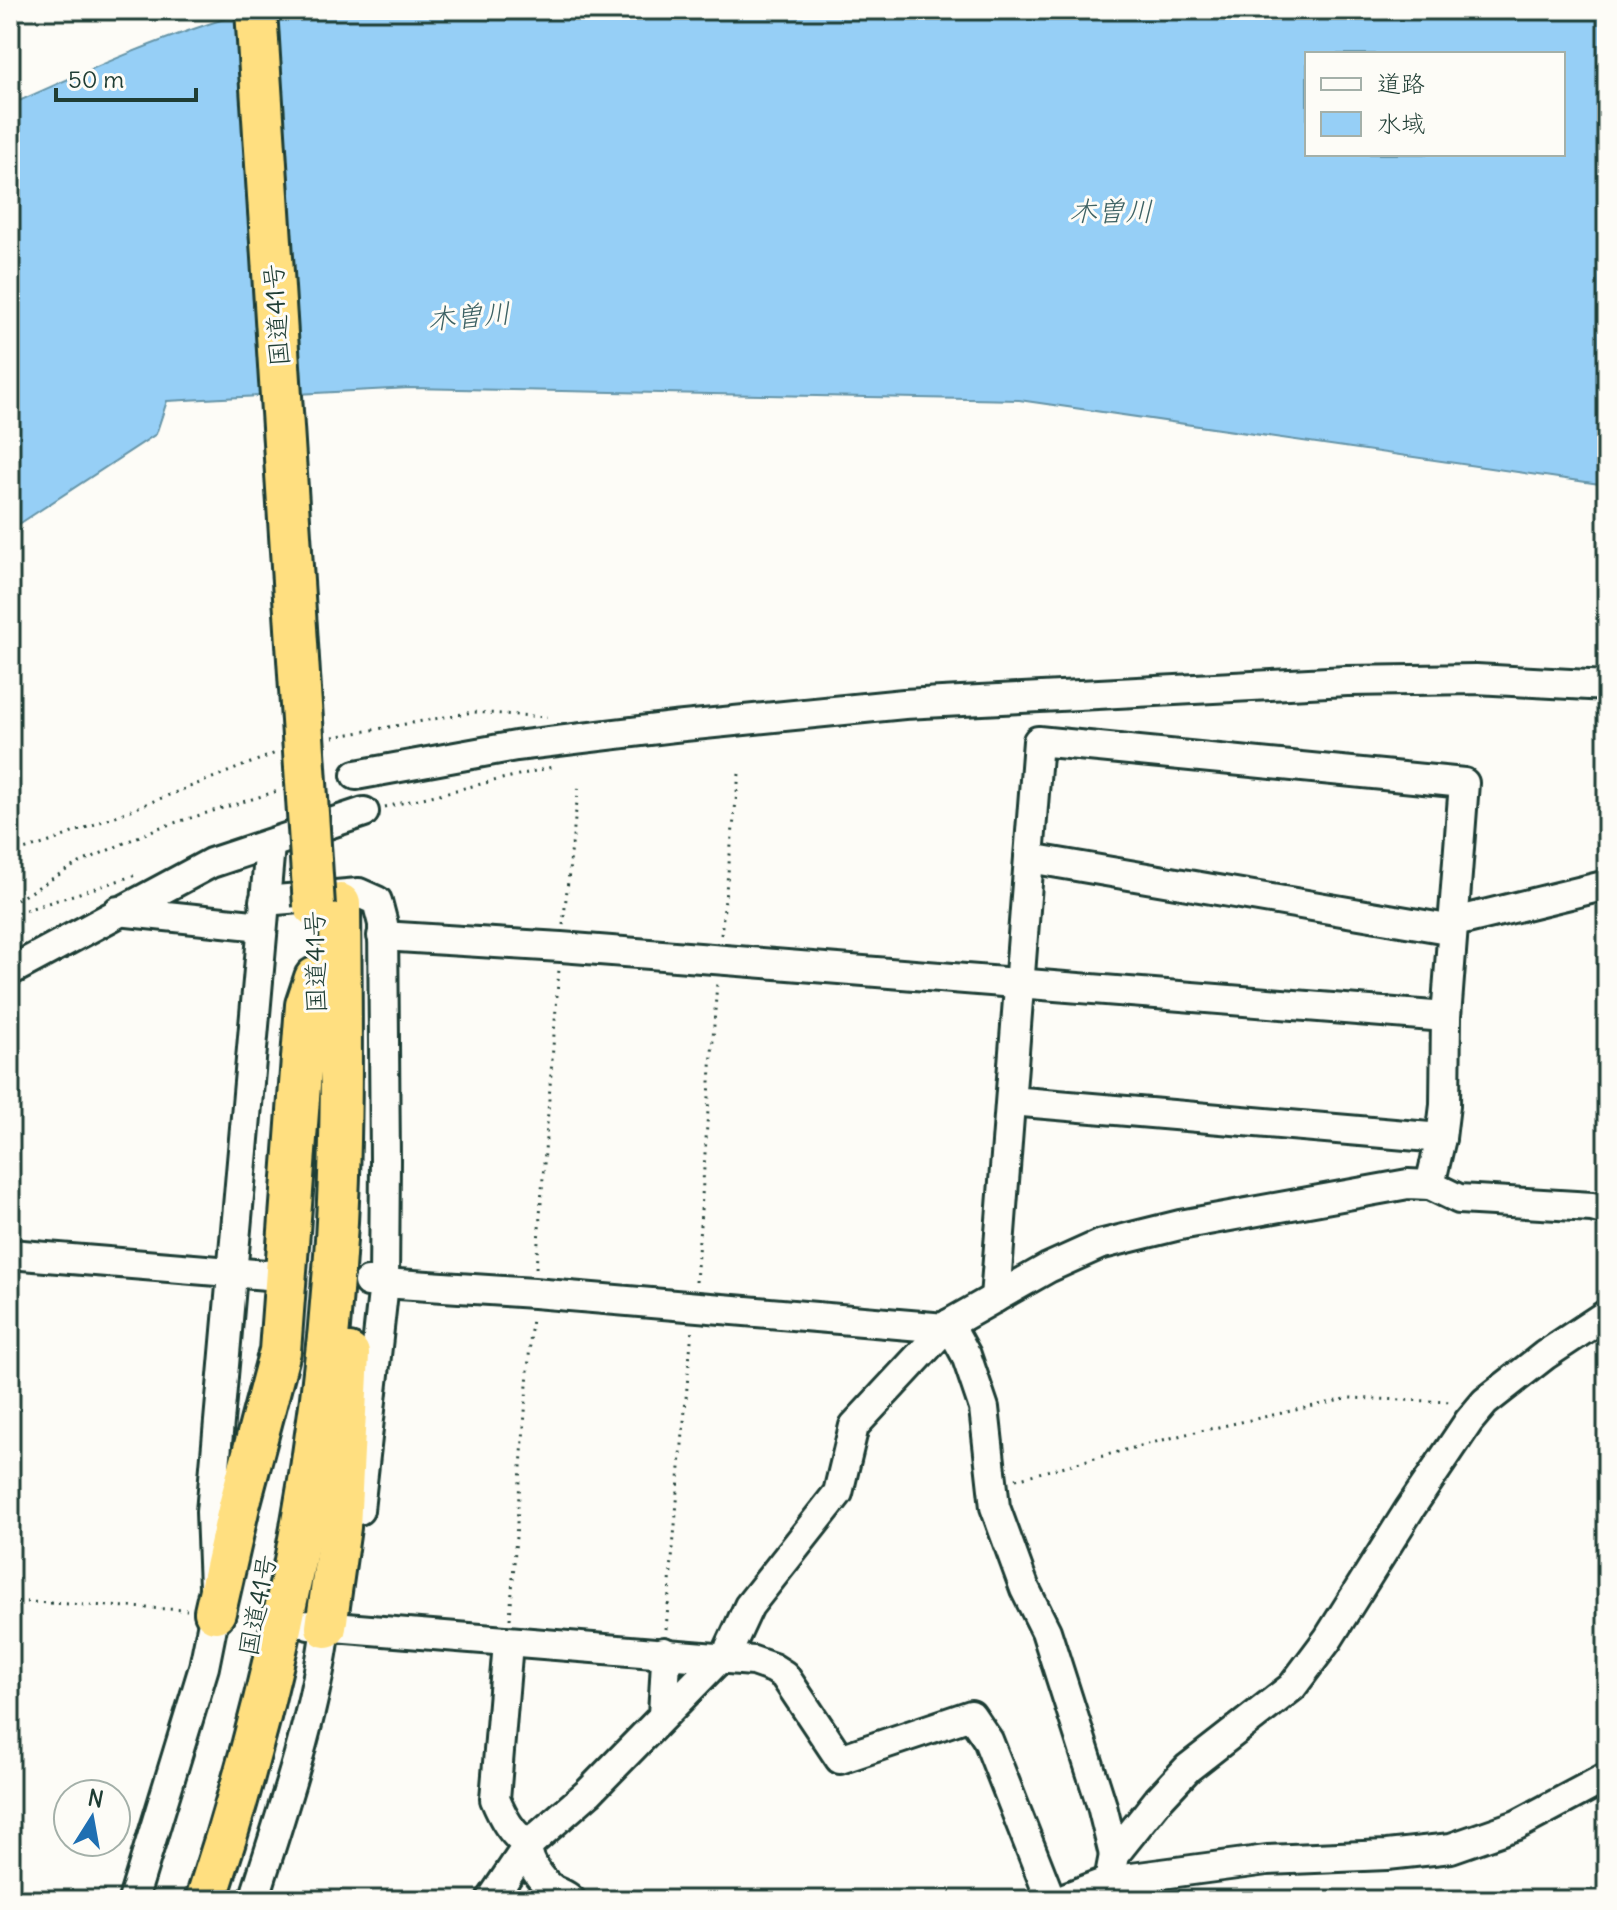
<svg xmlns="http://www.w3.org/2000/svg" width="1617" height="1910" viewBox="0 0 1617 1910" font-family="Delius,'Klee One',sans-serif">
<rect width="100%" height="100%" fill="#fdfcf7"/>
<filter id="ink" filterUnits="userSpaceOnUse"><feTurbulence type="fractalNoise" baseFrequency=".0125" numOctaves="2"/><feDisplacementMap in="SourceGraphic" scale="16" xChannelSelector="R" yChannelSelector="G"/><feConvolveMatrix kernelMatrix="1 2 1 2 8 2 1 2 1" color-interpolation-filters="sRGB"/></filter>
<g filter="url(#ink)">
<path fill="#96cff6" stroke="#6695a8" stroke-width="2" fill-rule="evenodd" d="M255,10H1607V485L1019,400L410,388L167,401L156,434L10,530V105C90,69 170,33 255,10ZM1307,54H1563V154H1307Z"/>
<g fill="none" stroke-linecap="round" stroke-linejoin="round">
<defs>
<g id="minor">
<path d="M356,775L516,746L674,727L904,704L1347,681L1476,679L1607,686"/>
<path d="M1029,858L1442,928L1455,922L1607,885"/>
<path d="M264,901L359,893L377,901L383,924L385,1160L384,1283L359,1510"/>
<path d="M118,911L262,926"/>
<path d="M382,936L561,947L1446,1017"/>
<path d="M10,971L211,863L364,812"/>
<path d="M1011,1101L1441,1138"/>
<path d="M10,1254L267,1275"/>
<path d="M368,1282L534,1293L945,1328"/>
<path d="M995,1298L1038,741L1464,783L1446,1017L1445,1105L1441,1138L1430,1185"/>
<path d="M949,1324L966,1355L984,1408L995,1507L1025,1589L1046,1631L1102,1806L1114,1855"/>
<path d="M309,1625L753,1661L773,1668L784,1675L840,1759L971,1715L988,1740L1051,1900"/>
<path d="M508,1643L495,1799C503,1818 511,1833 528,1845C526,1860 541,1881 554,1890C561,1894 565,1894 571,1900"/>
<path d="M728,1659L730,1647L749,1606L838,1493L854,1426L949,1324L1048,1268L1099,1245L1180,1225L1408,1184L1430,1185L1459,1199L1592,1207L1607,1211"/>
<path d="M663,1715L666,1661L664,1652"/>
<path d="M133,1900L204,1667L215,1612L211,1512L270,845"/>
<path d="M254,1900C282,1810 314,1721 326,1627"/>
<path d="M491,1900L528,1845L589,1792L719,1659"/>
<path d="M1059,1900L1109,1881L1267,1860L1387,1855L1451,1848L1517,1825L1607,1777"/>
<path d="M1111,1900L1109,1881L1114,1855L1158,1800L1188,1768L1292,1687L1328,1639L1409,1510L1469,1421L1485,1402L1545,1355L1607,1314"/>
</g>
<g id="highway">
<path d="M215,1612L239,1506L280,1351L306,1005L315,978"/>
<path d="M326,1627L340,1527L349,1354"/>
<path d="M206,1900C275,1692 320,1474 335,1255C343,1138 341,1021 340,904"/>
</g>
</defs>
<use href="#minor" stroke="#1f3d34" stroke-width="34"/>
<use href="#highway" stroke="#1f3d34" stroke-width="46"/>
<g stroke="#1f3d34" stroke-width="3" stroke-dasharray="2 6" stroke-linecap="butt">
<path d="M333,737L473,712L547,717"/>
<path d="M385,807L552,767"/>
<path d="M10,854L47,843L276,753"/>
<path d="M10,904L75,865L158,828L278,791"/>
<path d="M10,915L136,875"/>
<path d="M563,925L579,784"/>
<path d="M721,935L739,774"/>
<path d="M536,1268L559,969"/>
<path d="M696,1282L717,982"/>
<path d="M1016,1479L1182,1435L1350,1398L1454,1402"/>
<path d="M10,1601L187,1610"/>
<path d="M510,1619L532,1316"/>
<path d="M666,1629L692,1329"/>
</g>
<use href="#minor" stroke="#fdfcf7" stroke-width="28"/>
<use href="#highway" stroke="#ffdf80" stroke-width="40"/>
<defs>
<path id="highway-bridge" d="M256,10L314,906"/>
</defs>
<use href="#highway-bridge" stroke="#1f3d34" stroke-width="46" stroke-linecap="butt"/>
<use href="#highway-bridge" stroke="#ffdf80" stroke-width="40"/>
</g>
</g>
<g text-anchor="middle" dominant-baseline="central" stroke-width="6" stroke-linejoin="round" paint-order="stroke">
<g font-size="26" fill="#1f3d34" stroke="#fdfcf7">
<text transform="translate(276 315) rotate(-94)">国道41号</text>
<text transform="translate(315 962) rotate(-91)">国道41号</text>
<text transform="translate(257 1605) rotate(-79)">国道41号</text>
</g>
<g font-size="28" font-style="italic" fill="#3d6264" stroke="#fdfcf7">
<text x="1111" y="211">木曽川</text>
<text transform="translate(469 316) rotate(-5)">木曽川</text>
</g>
</g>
<rect width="1617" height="1910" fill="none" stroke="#fdfcf7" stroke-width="40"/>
<rect x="20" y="20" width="1577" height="1870" fill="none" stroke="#1f3d34" stroke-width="3" filter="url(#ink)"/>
<rect x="1305" y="52" width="260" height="104" fill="#fdfcf7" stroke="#a4b0a9" stroke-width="2"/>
<rect x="1321" y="78" width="40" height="12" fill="#fdfcf7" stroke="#a4b0a9" stroke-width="2"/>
<text x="1377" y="92" font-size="24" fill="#1f3d34">道路</text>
<rect x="1321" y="112" width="40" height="24" fill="#96cff6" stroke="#a4b0a9" stroke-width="2"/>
<text x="1377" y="132" font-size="24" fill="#1f3d34">水域</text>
<g transform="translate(92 1818) rotate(11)"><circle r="38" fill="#fdfcf7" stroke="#a4b0a9" stroke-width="2"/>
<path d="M0-6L14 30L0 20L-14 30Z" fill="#1f6fb2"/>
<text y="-12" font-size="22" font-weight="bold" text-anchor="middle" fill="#1f3d34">N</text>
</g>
<path d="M56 88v12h140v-12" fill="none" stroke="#1f3d34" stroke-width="4"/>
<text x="68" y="88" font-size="24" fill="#1f3d34" stroke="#fdfcf7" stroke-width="6" paint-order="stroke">50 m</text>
</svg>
